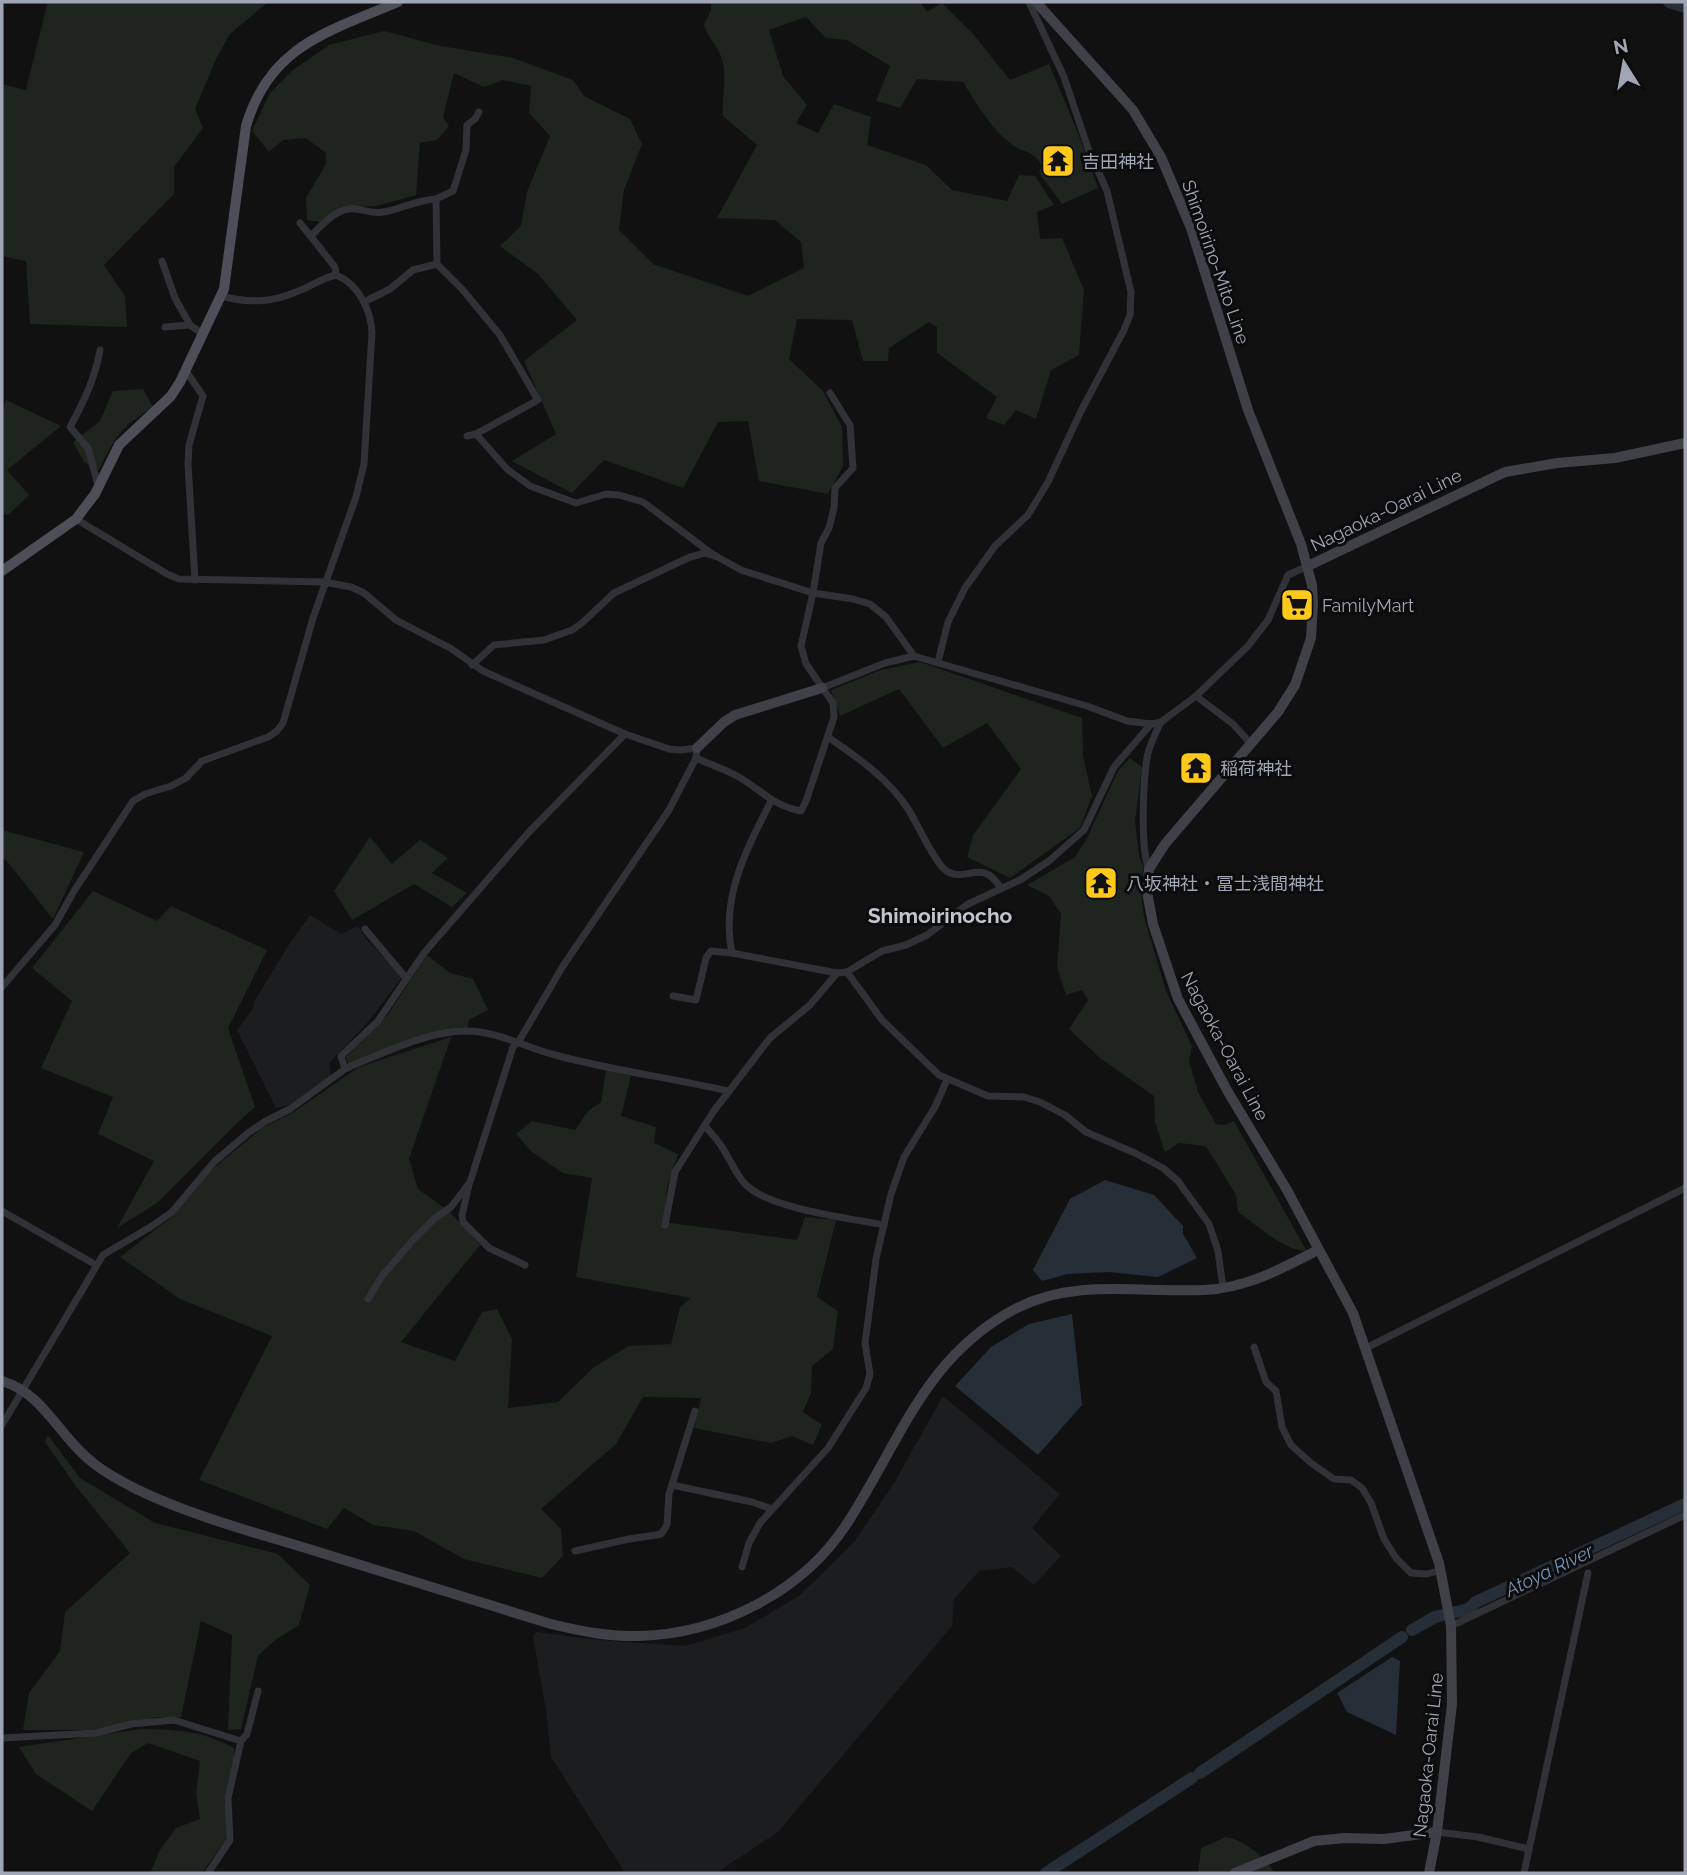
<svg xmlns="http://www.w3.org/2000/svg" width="1687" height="1875" viewBox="0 0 1687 1875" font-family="Raleway,'Noto Sans JP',sans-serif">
<rect width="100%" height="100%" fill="#111112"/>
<g fill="#1c1d1f">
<path d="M310,915L341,934L358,926L366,939L403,976L369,1021L329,1063L331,1075L323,1084L291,1104L276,1108L237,1030L253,1009L254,1002L288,946Z"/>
<path d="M943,1396L1060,1494L1032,1528L1061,1556L1034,1585L1012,1567L979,1571L954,1599L952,1626L778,1832L716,1873H625L551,1757L546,1710L533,1637L536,1632L599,1640L685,1646L745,1628L799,1596L855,1541L894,1483Z"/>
</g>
<g fill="#1d251e">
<path d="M48,2H268L230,34L217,57L195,109L203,128L174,167V194L104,265L125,296L127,327L30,324L26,261L2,256V84L26,90Z"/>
<path d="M711,2H920L927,12L942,3L973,34L1010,80L1049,64L1078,133L1098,188L1062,204L1039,173L1042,166C1033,149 1025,154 1011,144C990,127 977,105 963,82L917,79L900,108L876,101L890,66L847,40L826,38L806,17L769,30L783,76L807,105L796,123L818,133L834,104L871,117L867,145L926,165L952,190L1007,201L1019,175L1035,176L1054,205L1037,212L1040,239L1062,238L1084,290L1079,355L1051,370L1036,419L1016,410L1004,425L986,418L997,397L937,353V327L929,322L889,348L888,361H863L852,320L797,319L789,359L823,391L842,427L843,466L828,494L759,481L748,421L718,422L683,488L604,460L572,493L512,461L556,434L524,361L577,320L538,274L500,246L521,226L527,192L550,136L529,113L531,86L503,80L484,87L454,73L443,117L449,126L437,140L420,143L416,195L376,206L346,207L322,222L307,220L306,198L326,164V153L306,138L283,140L269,152L252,131L270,93L293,70L329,45L384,31L441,46L513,58L573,80L584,96L630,119L642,144L624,190L619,230L653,264L748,296L804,268L801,242L775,220L717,218L757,145L723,116C722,97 727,78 722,59C718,46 708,38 704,25L711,10Z"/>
<path d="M143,389L153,407C120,428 116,435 99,470L84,462L73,442L100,421L113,391Z"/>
<path d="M6,400L61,426L7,470L29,495L8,515L2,514V409Z"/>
<path d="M920,662L1082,718L1083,756L1092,796L1080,828L1010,878L967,857L973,835L1021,769L987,723L943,748L899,689L840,716L831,690L881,670Z"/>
<path d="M1130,758L1142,767L1135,821L1139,856L1144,867L1140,885L1144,917L1166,991L1192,1046L1189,1061L1198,1092L1216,1124L1224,1125L1234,1121L1306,1250C1288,1254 1254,1223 1238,1212L1236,1195L1206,1146L1179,1143L1165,1152L1155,1122L1154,1096L1100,1058L1069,1029L1088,1000L1082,990L1066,995L1057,967L1061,914L1049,896L1027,885L1075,857L1087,838L1118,771Z"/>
<path d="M2,830L84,852L53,919L6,860L2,858Z"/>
<path d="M370,837L392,864L420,840L448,858L432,873L467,893L452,907L414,884L352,920L334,891Z"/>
<path d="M93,891L157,921L171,906L267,950L228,1028L255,1107L235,1125L157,1203L117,1228L154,1161L98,1134L113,1097L41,1068L72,1001L32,968Z"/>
<path d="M427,955L450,973L473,979L488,1010L469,1020L467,1028L440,1031L349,1066L346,1057L387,1016Z"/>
<path d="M451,1037L409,1159L418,1189L450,1212L480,1245L401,1342L455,1361L482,1312L497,1309L512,1339L508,1408L558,1402L594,1367L629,1346L671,1344L680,1307L691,1298L576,1277L592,1178L563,1173L532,1152L516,1134L532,1121L575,1130L588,1111L601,1102L606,1070L631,1076L621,1116L656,1127L654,1143L678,1154L667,1187L664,1222L797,1240L805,1217L836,1220L817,1297L838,1311L833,1349L812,1366L811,1393L803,1412L822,1425L813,1445L792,1436L771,1443L694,1428L701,1398L643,1397L616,1444L541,1509L561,1529L563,1556L542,1578L464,1559L414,1531L373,1525L344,1508L327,1529L199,1480L272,1336L180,1299L120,1257L173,1216L208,1173L262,1128L294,1112L359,1067Z"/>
<path d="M48,1435L80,1478L155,1523L278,1554L310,1585L299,1625L274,1641L258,1656L241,1729L228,1730L232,1635L201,1621L181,1717H157L93,1730H23L29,1693L60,1651L65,1612L130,1553L75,1485L45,1442Z"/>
<path d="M141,1729C179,1730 200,1730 234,1748V1763L224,1800L228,1828L225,1841L202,1873H150L160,1850L176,1828L200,1819L196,1793L200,1761L148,1743L131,1753L92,1811L36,1774L19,1747Z"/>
<path d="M1226,1837C1245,1840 1265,1858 1275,1873H1198L1201,1848Z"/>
</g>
<g fill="#262e37">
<path d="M1105,1180L1154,1195L1183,1226V1234L1197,1258L1158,1277L1108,1272L1068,1274L1042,1281L1033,1270L1070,1199Z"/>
<path d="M1072,1314L1082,1405L1038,1455L955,1386L991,1347L1029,1324Z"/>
<path d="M1392,1657L1400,1661L1396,1735L1347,1712L1337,1693Z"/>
</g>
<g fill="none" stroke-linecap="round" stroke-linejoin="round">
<g stroke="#262e37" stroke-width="12">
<path d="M1669,2L1685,7"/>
<path d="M1412,1630L1435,1617L1469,1609L1476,1602L1685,1504"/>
<path d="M1200,1773L1402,1637"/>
<path d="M1046,1873L1192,1778"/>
</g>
<g stroke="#313238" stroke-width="7">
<path d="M300,223L335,267L336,275"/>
<path d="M311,236C322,225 338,206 356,209C366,210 373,214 383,212C402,209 416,200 436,199"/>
<path d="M162,261L175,298L190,325L203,334"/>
<path d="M364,302L390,289L413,270L437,264"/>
<path d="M165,327L190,325"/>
<path d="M186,371L203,396L189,445L188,464L195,580"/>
<path d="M476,434L507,469L530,486L576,503L606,494L619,495L643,502L715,556"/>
<path d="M467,436L476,434L538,400L500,335L462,289L437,264L436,199L453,191L466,150L467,125L475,119L479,112"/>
<path d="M98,485L88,448L70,427C84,401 95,379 100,350"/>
<path d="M76,519L167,574L179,579L324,582L351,587L364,593L396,620L450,648L483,671L625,734L669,749L680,750L697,748L696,758L669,810L563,966L519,1041L513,1047L470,1182L451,1207L435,1218L413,1240L382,1276L368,1299"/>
<path d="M938,662L948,622L965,588L995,546L1028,515L1048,482L1081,411L1124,330L1130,315L1131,292L1107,191L1089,151L1064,77L1029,2"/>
<path d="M472,665L494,645L544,640L572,630L582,623L614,593L690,557L705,553L716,556L741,570L813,593L853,599L870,604L886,617L914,656"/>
<path d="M822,688L885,663L914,656L1087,706L1127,721L1151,724L1161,722L1196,696L1248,646L1268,620L1288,575L1308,566"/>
<path d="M1196,696L1233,724L1251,744"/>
<path d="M828,737C857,757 888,778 908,809C918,824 932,858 944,869C964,886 981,856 1000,887"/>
<path d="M696,758C709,764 724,769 737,776C762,790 771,805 801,811L806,801L834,717L833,703L806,664L801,646L813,593L821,543L829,528L834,508L835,488L853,468L850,425L830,393"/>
<path d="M1149,869C1140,849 1143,776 1148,753C1151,742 1156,732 1161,722"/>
<path d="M365,929L406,978"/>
<path d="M732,953C720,897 747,849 771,801"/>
<path d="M847,972L882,1020L939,1075L988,1096L1024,1097L1040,1102L1065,1115L1086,1132L1135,1153L1163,1168L1178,1181L1209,1224L1218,1251L1223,1288"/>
<path d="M2,987L55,925L74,891L133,801L145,794L171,786L186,778L202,761L268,737L277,731L283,723L313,618L356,497L364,464L372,333C371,311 359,284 336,275C322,278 310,287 296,292C270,303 248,303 221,296"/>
<path d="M673,996L696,1000L706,958L711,951L732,953L837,973L847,972L882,951L906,945L927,935L968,904L1020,880L1049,861L1084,830L1114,767L1151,724"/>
<path d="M345,1069L341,1056L378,1021L424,953L529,832L625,734"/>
<path d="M705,1126C711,1133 717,1139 722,1147C730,1159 735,1173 745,1184C769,1209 849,1218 884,1225"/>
<path d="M469,1185L462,1215L463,1222L489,1248L525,1265"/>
<path d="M2,1211L96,1265"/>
<path d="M665,1225L675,1172L713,1112L770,1038L810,1005L837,973"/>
<path d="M1254,1347L1266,1382L1276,1391L1282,1427L1291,1445L1311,1463L1334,1479L1351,1480L1362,1488L1371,1503L1384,1539L1396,1558L1411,1573L1427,1574L1441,1570"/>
<path d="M1366,1348L1685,1188"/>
<path d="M2,1425L103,1255L152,1226L172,1212L214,1162L248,1133L266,1121L290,1109L345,1069L358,1063C391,1050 430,1031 466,1031C499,1031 528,1049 559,1056C615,1071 672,1078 728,1091"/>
<path d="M672,1485L752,1502L772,1509"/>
<path d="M575,1551L629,1539L656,1535L661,1534L667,1525L669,1494L695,1411"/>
<path d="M742,1567L749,1543L760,1523L828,1448L866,1388L870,1374L865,1343L868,1321L876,1259L891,1194L904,1157L935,1107L947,1080"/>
<path d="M1451,1626L1685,1515"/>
<path d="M2,1738L96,1733L131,1724L174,1720L241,1741"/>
<path d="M1437,1832L1478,1837L1529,1849"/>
<path d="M208,1873L230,1840L228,1798L241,1741L247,1734L258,1691"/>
<path d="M1524,1873L1588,1573"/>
</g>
<g stroke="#3f4048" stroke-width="10">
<path d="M1036,2L1133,110L1161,157L1191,228L1248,410L1301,544L1312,585L1313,604L1311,638L1295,685L1278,712L1165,844L1149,869L1147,892L1153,924L1178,999L1228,1092L1287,1190L1353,1313L1439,1563L1451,1626L1452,1704L1437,1832L1429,1873"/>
<path d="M1308,566L1505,472L1557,463L1615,458L1685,443"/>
<path d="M697,748L724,722L735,715L822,688"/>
<path d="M2,1381C41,1393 55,1428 83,1454C98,1469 117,1479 136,1489C192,1516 253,1532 312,1550C391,1575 471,1599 551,1624C580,1631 609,1637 639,1636C719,1634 802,1592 846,1525C900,1443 924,1356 1017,1308C1075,1278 1142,1293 1204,1290C1247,1288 1281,1269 1318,1250"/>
<path d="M1235,1873L1314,1841L1345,1838L1384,1839L1437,1832"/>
</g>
<path stroke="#4d4e57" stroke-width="10" d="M2,571L76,519L95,494L119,445L171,396L180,382L224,289L246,126C270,45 328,32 398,2"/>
</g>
<defs>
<symbol id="temple-square" viewBox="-11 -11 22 22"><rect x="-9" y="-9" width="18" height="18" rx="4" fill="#ffc91c" stroke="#0c0c0d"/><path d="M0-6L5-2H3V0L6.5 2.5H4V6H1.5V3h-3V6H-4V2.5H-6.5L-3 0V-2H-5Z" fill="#111"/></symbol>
<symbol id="supermarket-square" viewBox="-11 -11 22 22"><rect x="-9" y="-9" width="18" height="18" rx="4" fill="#ffc91c" stroke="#0c0c0d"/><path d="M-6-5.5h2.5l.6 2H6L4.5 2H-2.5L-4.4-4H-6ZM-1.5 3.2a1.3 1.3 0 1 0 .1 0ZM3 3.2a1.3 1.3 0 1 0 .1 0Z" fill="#111"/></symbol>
</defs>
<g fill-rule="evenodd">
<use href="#temple-square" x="1039" y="142" width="38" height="38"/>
<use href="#supermarket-square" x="1278" y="586" width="38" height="38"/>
<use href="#temple-square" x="1177" y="749" width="38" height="38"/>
<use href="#temple-square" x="1082" y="864" width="38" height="38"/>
</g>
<g text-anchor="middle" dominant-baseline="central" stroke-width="6" stroke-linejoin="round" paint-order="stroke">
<g font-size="18" fill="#a0a5b5" stroke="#0c0c0d" text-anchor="start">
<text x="1082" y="161">吉田神社</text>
<text x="1322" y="605">FamilyMart</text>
<text x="1220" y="768">稲荷神社</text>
<text x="1126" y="883">八坂神社・冨士浅間神社</text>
</g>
<g font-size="18" fill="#a0a5b5" stroke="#0c0c0d">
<text transform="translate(1216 262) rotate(71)">Shimoirino-Mito Line</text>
<text transform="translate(1386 510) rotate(-26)">Nagaoka-Oarai Line</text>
<text transform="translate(1225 1046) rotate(62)">Nagaoka-Oarai Line</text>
<text transform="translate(1428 1755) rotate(-84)">Nagaoka-Oarai Line</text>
</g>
<g font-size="19" font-style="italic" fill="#738fb4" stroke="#0c0c0d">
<text transform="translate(1549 1570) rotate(-26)">Atoya River</text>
</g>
<g font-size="21" font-weight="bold" fill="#c2c4d0" stroke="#0c0c0d">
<text x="940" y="915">Shimoirinocho</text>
</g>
</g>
<rect width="1687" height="1875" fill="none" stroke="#a0a5b5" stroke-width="7"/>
<g transform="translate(1624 63) rotate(349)" stroke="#0c0c0d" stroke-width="5" paint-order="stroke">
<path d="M0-5L12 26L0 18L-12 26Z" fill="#a0a5b5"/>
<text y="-10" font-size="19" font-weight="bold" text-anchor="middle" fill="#a0a5b5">N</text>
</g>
</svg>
